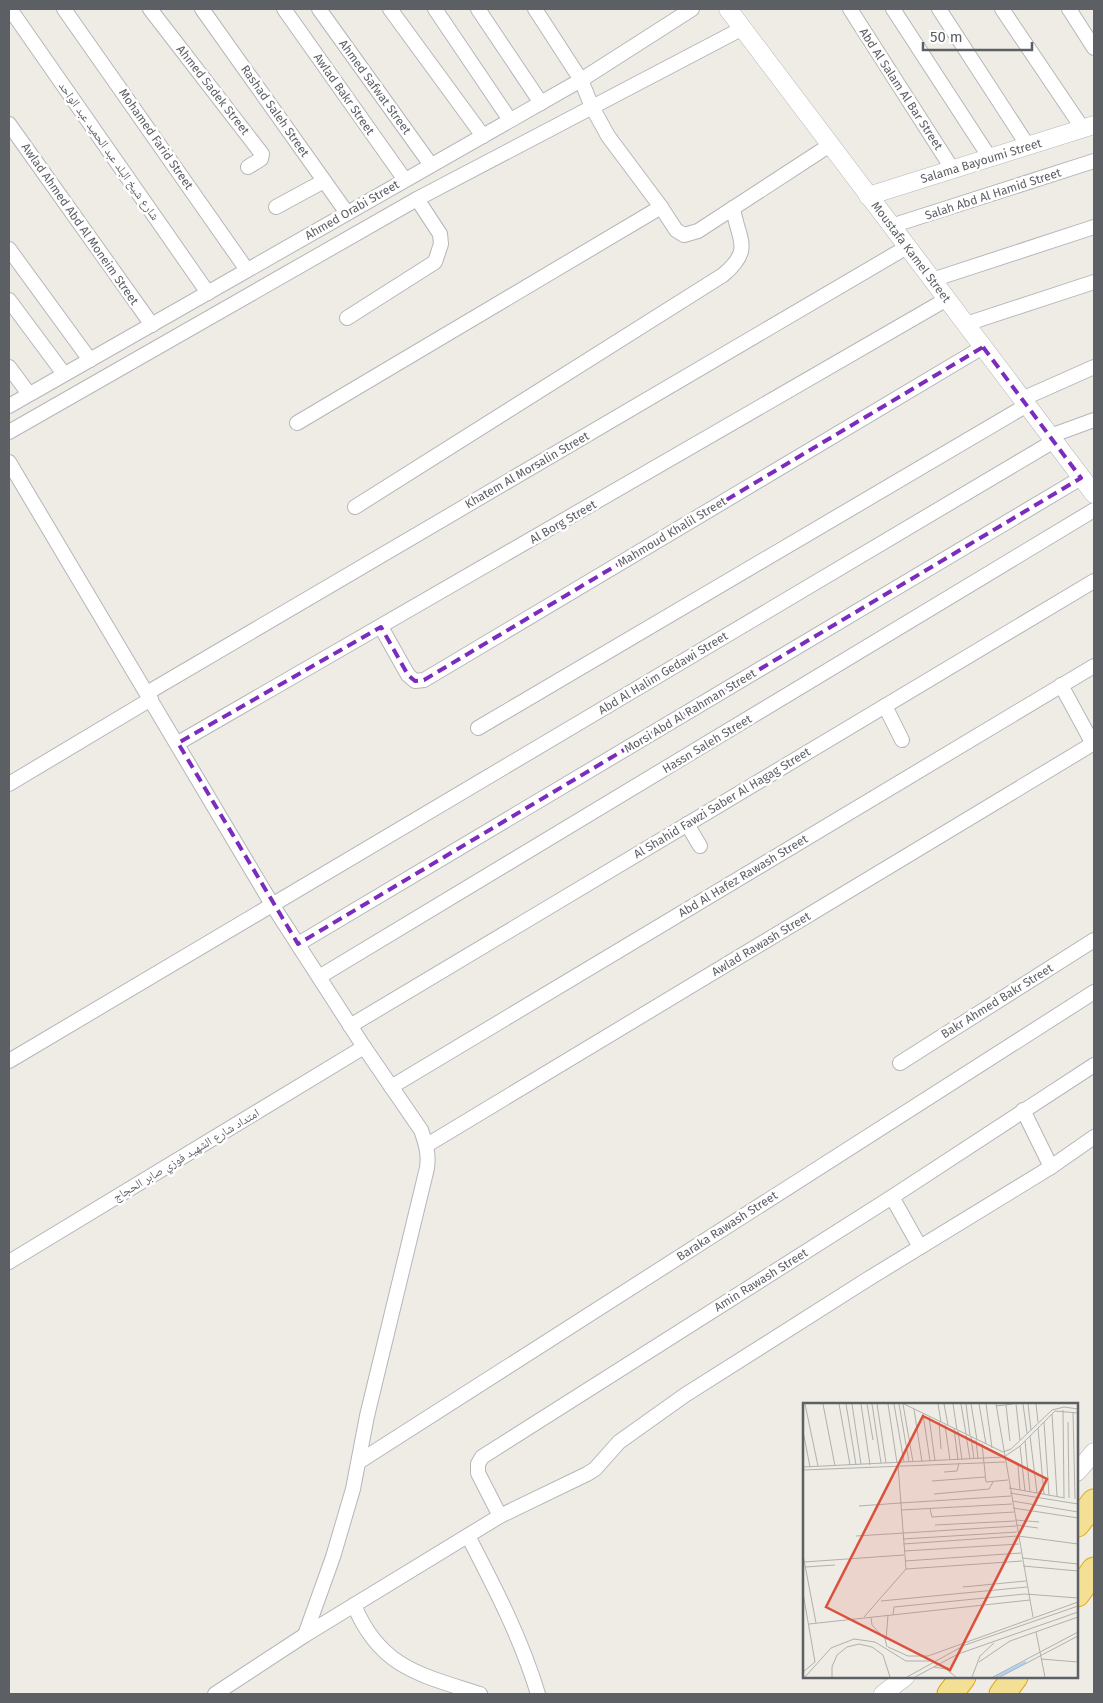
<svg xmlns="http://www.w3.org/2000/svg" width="1103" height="1703" viewBox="0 0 1103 1703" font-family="'Fira Sans','Noto Naskh Arabic',sans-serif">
<rect width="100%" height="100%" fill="#eeece4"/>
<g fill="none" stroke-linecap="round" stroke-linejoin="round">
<defs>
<g id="minor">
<path d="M10,9L208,293"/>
<path d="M64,9L247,270"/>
<path d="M150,9L262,154L261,159L248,167"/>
<path d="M202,9L347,213"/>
<path d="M284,9L405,180"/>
<path d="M319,9L431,165"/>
<path d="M390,9L483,136"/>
<path d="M435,9L510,120"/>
<path d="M478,9L541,103"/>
<path d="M535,9L581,80L592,107L608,136L661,207L676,230L684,235L698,231L830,145"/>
<path d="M850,9L953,170"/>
<path d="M893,9L990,158"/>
<path d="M939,9L1028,146"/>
<path d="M1002,9L1083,129"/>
<path d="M1069,9L1094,48"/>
<path d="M9,124L152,325"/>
<path d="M276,207L324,181"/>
<path d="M891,226L1094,161"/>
<path d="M9,249L90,360"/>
<path d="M932,280L1094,227"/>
<path d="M9,300L64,374"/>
<path d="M347,318L435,262L441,244L440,234L417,199"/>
<path d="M966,324L1094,282"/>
<path d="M9,367L29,394"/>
<path d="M1022,399L1094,367"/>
<path d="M9,406L581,80L692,9"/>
<path d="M297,423L661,207"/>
<path d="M9,432L417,199L743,28"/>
<path d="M1050,436L1094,420"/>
<path d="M9,462L273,906L364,1047L421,1130C426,1144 429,1154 427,1168L367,1416L353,1489L333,1557L305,1635"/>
<path d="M355,507L723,275C754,249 738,240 733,208"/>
<path d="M381,627L408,675L415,681L424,680L983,347"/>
<path d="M1061,685L1093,744"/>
<path d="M147,693L907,247"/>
<path d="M885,706L902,740"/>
<path d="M478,728L1027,405"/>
<path d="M178,743L947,299"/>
<path d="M9,784L151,699"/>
<path d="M687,824L700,846"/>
<path d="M298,944L1081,478"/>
<path d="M319,977L1094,510"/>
<path d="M350,1026L1094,581"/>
<path d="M9,1061L1054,441"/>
<path d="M900,1063L1094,940"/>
<path d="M391,1087L1094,666"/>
<path d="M1023,1110L1051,1167"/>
<path d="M427,1145L1094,743"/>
<path d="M892,1197L920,1247"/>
<path d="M9,1262L364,1047"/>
<path d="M360,1461L1094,992"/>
<path d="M500,1516L478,1473V1464L482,1457L892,1197L1094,1065"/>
<path d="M468,1536C495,1588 521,1638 538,1694"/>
<path d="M354,1605C380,1668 421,1675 480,1694"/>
<path d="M215,1694L305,1635L500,1516L587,1474L595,1469L619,1442L685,1395L868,1279L1051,1167L1094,1137"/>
</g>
<g id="tertiary">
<path d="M728,9L1094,494"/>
<path d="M868,196L1094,125"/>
<path d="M1077,1472L1094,1452"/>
<path d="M883,1694L905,1677"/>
</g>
<g id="motorway">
<path d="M1077,1524L1094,1502"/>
<path d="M1077,1594L1094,1570"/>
<path d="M950,1694L963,1677"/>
<path d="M1002,1694L1015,1677"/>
</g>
</defs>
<use href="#minor" stroke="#b5b6ba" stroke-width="16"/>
<use href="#tertiary" stroke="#b5b6ba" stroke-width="19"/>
<use href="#motorway" stroke="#dfa913" stroke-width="27"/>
<use href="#minor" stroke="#fff" stroke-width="14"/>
<use href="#tertiary" stroke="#fff" stroke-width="18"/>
<use href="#motorway" stroke="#f4e095" stroke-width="25"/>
</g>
<path fill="none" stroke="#7b2cbf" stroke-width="4" stroke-dasharray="10 6" stroke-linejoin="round" d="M983,347L1081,478L298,944L178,743L381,627L408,675L415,681L424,680Z"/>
<g text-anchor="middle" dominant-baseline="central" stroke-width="5" stroke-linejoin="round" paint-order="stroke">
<g font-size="12" fill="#5c5f64" stroke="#fff">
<text transform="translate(375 87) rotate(54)">Ahmed Safwat Street</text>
<text transform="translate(901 89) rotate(57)">Abd Al Salam Al Bar Street</text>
<text transform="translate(213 90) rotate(52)">Ahmed Sadek Street</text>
<text transform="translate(344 94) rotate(55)">Awlad Bakr Street</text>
<text transform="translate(275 111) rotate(55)">Rashad Saleh Street</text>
<text transform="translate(156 139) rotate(55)">Mohamed Farid Street</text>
<text transform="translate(109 151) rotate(55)">شارع شيخ البلد عبد الحميد عبد الواحد</text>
<text transform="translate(981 161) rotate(-17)">Salama Bayoumi Street</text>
<text transform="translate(993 194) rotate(-18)">Salah Abd Al Hamid Street</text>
<text transform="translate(352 210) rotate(-30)">Ahmed Orabi Street</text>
<text transform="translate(80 224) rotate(55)">Awlad Ahmed Abd Al Moneim Street</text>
<text transform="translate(911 252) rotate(53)">Moustafa Kamel Street</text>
<text transform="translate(527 470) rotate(-30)">Khatem Al Morsalin Street</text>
<text transform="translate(563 522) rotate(-30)">Al Borg Street</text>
<text transform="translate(672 532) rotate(-31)">Mahmoud Khalil Street</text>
<text transform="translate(663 673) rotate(-31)">Abd Al Halim Gedawi Street</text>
<text transform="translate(690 711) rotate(-31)">Morsi Abd Al Rahman Street</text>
<text transform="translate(707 744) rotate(-31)">Hassn Saleh Street</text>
<text transform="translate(722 803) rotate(-31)">Al Shahid Fawzi Saber Al Hagag Street</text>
<text transform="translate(743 876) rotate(-31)">Abd Al Hafez Rawash Street</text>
<text transform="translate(761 944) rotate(-31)">Awlad Rawash Street</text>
<text transform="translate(997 1001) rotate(-32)">Bakr Ahmed Bakr Street</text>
<text transform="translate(186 1155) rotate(-31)">امتداد شارع الشهيد فوزي صابر الحجاج</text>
<text transform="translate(727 1226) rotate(-33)">Baraka Rawash Street</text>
<text transform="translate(761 1280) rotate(-32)">Amin Rawash Street</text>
</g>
</g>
<g transform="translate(803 1403)">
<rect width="275" height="275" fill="#eeece4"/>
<path fill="none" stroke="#aad2f8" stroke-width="2.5" d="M193,274L223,259"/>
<path fill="none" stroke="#b0b0ad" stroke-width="1" d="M2,1L15,63M20,1L32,63M36,1L47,62M43,1L53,62M49,1L58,61M58,1L67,62M64,1L70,37M69,1L78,60M74,1L83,60M85,1L94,60M91,1L101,59M96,1L106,59M100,1L110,59M101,1L200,49L208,46L249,7L261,4L275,6M135,1L138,19M141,1L145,22M150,1L154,27M158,1L163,31M163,1L167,33M168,1L174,37M176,1L183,41M183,1L189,45M193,1L230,214M213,1L217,37M220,1L224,30M225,1L228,27M233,1L235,19M203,2L207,38M193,3L210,1M111,6L119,59M260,7L261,94M270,9L272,96M120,11L127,58M249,11L254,93M126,14L132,58M136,19L138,46M241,19L246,92M265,19L266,95M142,22L147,57M235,25L241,91M151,26L155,57M0,28L7,64M155,28L159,57M163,32L167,56M227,33L234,90M168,34L171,56M173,37L175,56M222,38L227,89M179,41L183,79L205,77M217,43L222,88M215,62L217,87M0,64L201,54L217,43L252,8L275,10M0,67L202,59M141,69L154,68L156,60M129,78L182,74M206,85L262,95M207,90L275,101M131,91L186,86L190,79M209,98L275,109M97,100L208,93M56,103L97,100M210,105L275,115M127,106L129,114L211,109M98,107L209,101M212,117L236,119M132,122L212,118M213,122L235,125M53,133L213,123M100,136L214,129M100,141L215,133L275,141M101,148L216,141M0,152L13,220M219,155L275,161M102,158L218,150M1,159L101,152M220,163L275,168M2,164L32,162M103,166L219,158M160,184L223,178M0,190L12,259L0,269M78,198L224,184M90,212L91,204L222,191L275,195M61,214L103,166L95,62M68,214L69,222L82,236L84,244M6,221L227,197M233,229L242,274M83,237L85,212M85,244L105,253H125L275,199M238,256L275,259M176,259L207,238L275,214M131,264L143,266L153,274M2,274L28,245L51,236L72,239L103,258H127M29,274V264L34,252L44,244L56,241L69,244L80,252L87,274M104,274L162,242L275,203M112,274L155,251L275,209M169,274L177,253L191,240M190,274L275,229M197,274L275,233"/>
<path fill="#db513d" fill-opacity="0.15" stroke="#db513d" stroke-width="2.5" d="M120,13L244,76L147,267L23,204Z"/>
<rect width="275" height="275" fill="none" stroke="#5c5f64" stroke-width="2.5"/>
</g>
<rect width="1103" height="1703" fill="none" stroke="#5c5f64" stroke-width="20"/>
<path d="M923 42v8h109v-8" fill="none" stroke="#5c5f64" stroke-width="2.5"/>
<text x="930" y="42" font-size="15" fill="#5c5f64" stroke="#ffffff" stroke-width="4" paint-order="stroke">50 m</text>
</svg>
